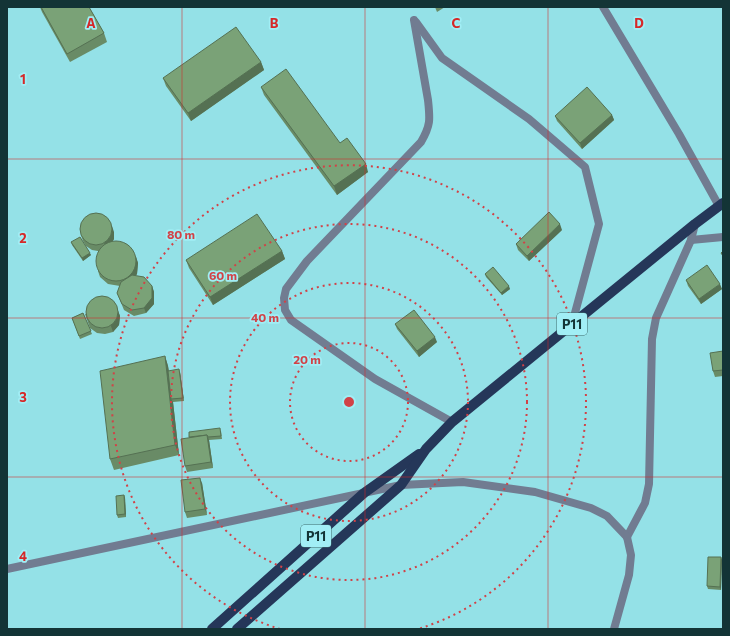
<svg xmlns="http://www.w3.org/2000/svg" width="730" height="636" viewBox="0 0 730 636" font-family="Commissioner,sans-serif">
<rect width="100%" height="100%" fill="#94e1e7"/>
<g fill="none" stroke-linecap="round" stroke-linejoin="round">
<g stroke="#717c91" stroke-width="8">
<path d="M603,7L679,134L719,206"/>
<path d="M414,20L428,100C430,119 431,125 421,142L307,261L286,289L284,298L285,310L291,320L375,379L452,422"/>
<path d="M416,22L442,58L529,119L585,167L599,224L572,324"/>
<path d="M691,240L723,237"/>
<path d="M627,537L645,503L649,484L652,339L656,318L691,240L695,224"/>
<path d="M7,569L401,485L463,482L535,492L591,508L607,516L627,537L631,555L629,575L614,629"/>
</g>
<g stroke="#253759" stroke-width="10">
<path d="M212,629L364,493L419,454"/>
<path d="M237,629L401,485L426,449L452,422L695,224L723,203"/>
</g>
</g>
<g fill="#698b66">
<path d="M40,7H89L104,33L107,42L70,62L42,12Z"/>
<path d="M435,7H445L437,12Z"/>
<path d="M261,62L264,70L191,121L166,86L163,78Z"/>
<path d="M261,87L340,143L368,172L337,195L264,95Z"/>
<path d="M612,115L614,120L582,149L557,121L555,116Z"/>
<path d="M562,230L529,261L518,250L516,244Z"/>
<path d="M114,232V239L112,241L136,257L138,263L137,274L135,276L152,286L154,292V304L146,313L134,316L124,310L117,293L120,286L108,284L100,277L98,271V251L92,250L86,246L83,241L81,235Z"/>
<path d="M71,242L91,255L83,261L72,245Z"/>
<path d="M282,251L285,259L213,305L189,268L186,260Z"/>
<path d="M485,274L510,289L502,295L486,277Z"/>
<path d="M686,280L722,289L701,304L688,286Z"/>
<path d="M117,308L120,316L119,325L113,332L105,334L97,333L90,328L85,314Z"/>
<path d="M83,313L92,334L80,339L72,318Z"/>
<path d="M395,324L437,342L419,357L397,329Z"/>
<path d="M723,351V376L715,377L713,371Z"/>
<path d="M165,356L168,366L169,371L180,372L184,401L173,402L179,455L114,470L110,459Z"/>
<path d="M221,431L222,439L209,440L213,468L187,472L185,466L189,437Z"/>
<path d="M202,483L207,515L187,518L185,512Z"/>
<path d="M124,495L125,498L126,517L118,518L117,515Z"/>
<path d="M721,557L722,560L721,590L708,589L707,586Z"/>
</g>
<g fill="#557153">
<path d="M261,62L264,70L191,121L188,113Z"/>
<path d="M612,115L614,120L582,149L580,143Z"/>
<path d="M366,164L368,172L337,195L334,186Z"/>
<path d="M560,224L562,230L529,261L527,256Z"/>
<path d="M112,226L114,232V239L111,245L106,249L104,244Z"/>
<path d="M282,251L285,259L213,305L210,297Z"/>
<path d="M90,253L91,255L83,261L82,258Z"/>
<path d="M136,257L138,263L137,274L130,283L128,277Z"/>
<path d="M720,284L722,289L701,304L699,299Z"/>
<path d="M152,286L154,292V304L146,313L144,308Z"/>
<path d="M509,286L510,289L502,295L501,293Z"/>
<path d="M118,311L120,316L119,325L113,332L111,326Z"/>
<path d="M435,337L437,342L419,357L417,351Z"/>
<path d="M165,356L168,366L172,399H171L173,402L179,455L175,445Z"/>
<path d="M179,369L180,372L184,401L183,398Z"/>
<path d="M207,435L209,440L213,468L211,462Z"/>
<path d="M200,478L202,483L207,515L205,509Z"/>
<path d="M124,495L125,498L126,517L125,514Z"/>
<path d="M721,557L722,560L721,590L720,587Z"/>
</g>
<g fill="#7aa277" stroke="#557153">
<path d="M41,7H89L104,33L67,54Z"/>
<path d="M236,27L261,62L188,113L163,78Z"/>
<path d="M286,69L340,143L347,138L366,164L334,186L261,87Z"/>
<path d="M587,87L612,115L580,143L555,116Z"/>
<path d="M549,212L560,224L527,256L516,244Z"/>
<circle cx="96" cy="229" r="16"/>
<path d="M257,214L282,251L210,297L186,260Z"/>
<path d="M80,237L90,253L82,258L71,242Z"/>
<circle cx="116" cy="261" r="20"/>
<path d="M723,251V256L721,253Z"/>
<path d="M707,265L720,284L699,299L686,280Z"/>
<path d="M493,267L509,286L501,293L485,274Z"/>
<path d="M132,275L144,277L152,286V298L144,308L132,310L122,304L117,293L121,282Z"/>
<circle cx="102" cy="312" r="16"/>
<path d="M414,310L435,337L417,351L395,324Z"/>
<path d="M83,313L91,331L79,336L72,318Z"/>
<path d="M723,351V370L713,371L710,353Z"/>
<path d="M165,356L175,445L110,459L100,371Z"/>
<path d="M179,369L183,398L171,399L168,371Z"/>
<path d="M220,428L221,436L208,437L207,435L189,437V432Z"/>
<path d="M207,435L211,462L185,466L181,439Z"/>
<path d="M200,478L205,509L185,512L181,480Z"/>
<path d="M124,495L125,514L117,515L116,496Z"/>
<path d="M708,557H721L720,587L707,586Z"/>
</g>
<path fill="none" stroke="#d62828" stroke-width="1" stroke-opacity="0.55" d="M182,7V629M365,7V629M548,7V629M7,159H723M7,318H723M7,477H723"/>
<g fill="none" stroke="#d14247" stroke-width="2" stroke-dasharray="2 4">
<circle cx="349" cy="402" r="59"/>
<circle cx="349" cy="402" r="119"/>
<circle cx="349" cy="402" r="178"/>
<path d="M280 629A237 237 0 1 1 418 629"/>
</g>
<g text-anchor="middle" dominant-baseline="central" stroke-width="3.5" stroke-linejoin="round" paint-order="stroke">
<g fill="#a1eef5" stroke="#3e6c6f" stroke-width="1">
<rect x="557" y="313" width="30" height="22" rx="3"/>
<rect x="301" y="525" width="30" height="22" rx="3"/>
</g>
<g font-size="13" font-weight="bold" fill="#133436">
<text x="572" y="324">P11</text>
<text x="316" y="536">P11</text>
</g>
</g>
<g font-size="13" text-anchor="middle" font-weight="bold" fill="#d62828" stroke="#a1eef5" stroke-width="3.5" stroke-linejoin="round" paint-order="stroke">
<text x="91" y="28">A</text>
<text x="274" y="28">B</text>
<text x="456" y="28">C</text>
<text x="639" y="28">D</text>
<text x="23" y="84">1</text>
<text x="23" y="243">2</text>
<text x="23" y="402">3</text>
<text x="23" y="561">4</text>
</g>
<circle cx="349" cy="402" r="6" fill="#d14247" stroke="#a1eef5" stroke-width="2"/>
<g font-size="12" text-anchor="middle" font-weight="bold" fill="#d14247" stroke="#a1eef5" stroke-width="3.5" stroke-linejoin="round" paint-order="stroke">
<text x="181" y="239">80 m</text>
<text x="223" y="280">60 m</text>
<text x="265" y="322">40 m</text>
<text x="307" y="364">20 m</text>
</g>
<rect width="730" height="636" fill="none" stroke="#133436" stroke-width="16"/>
</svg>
